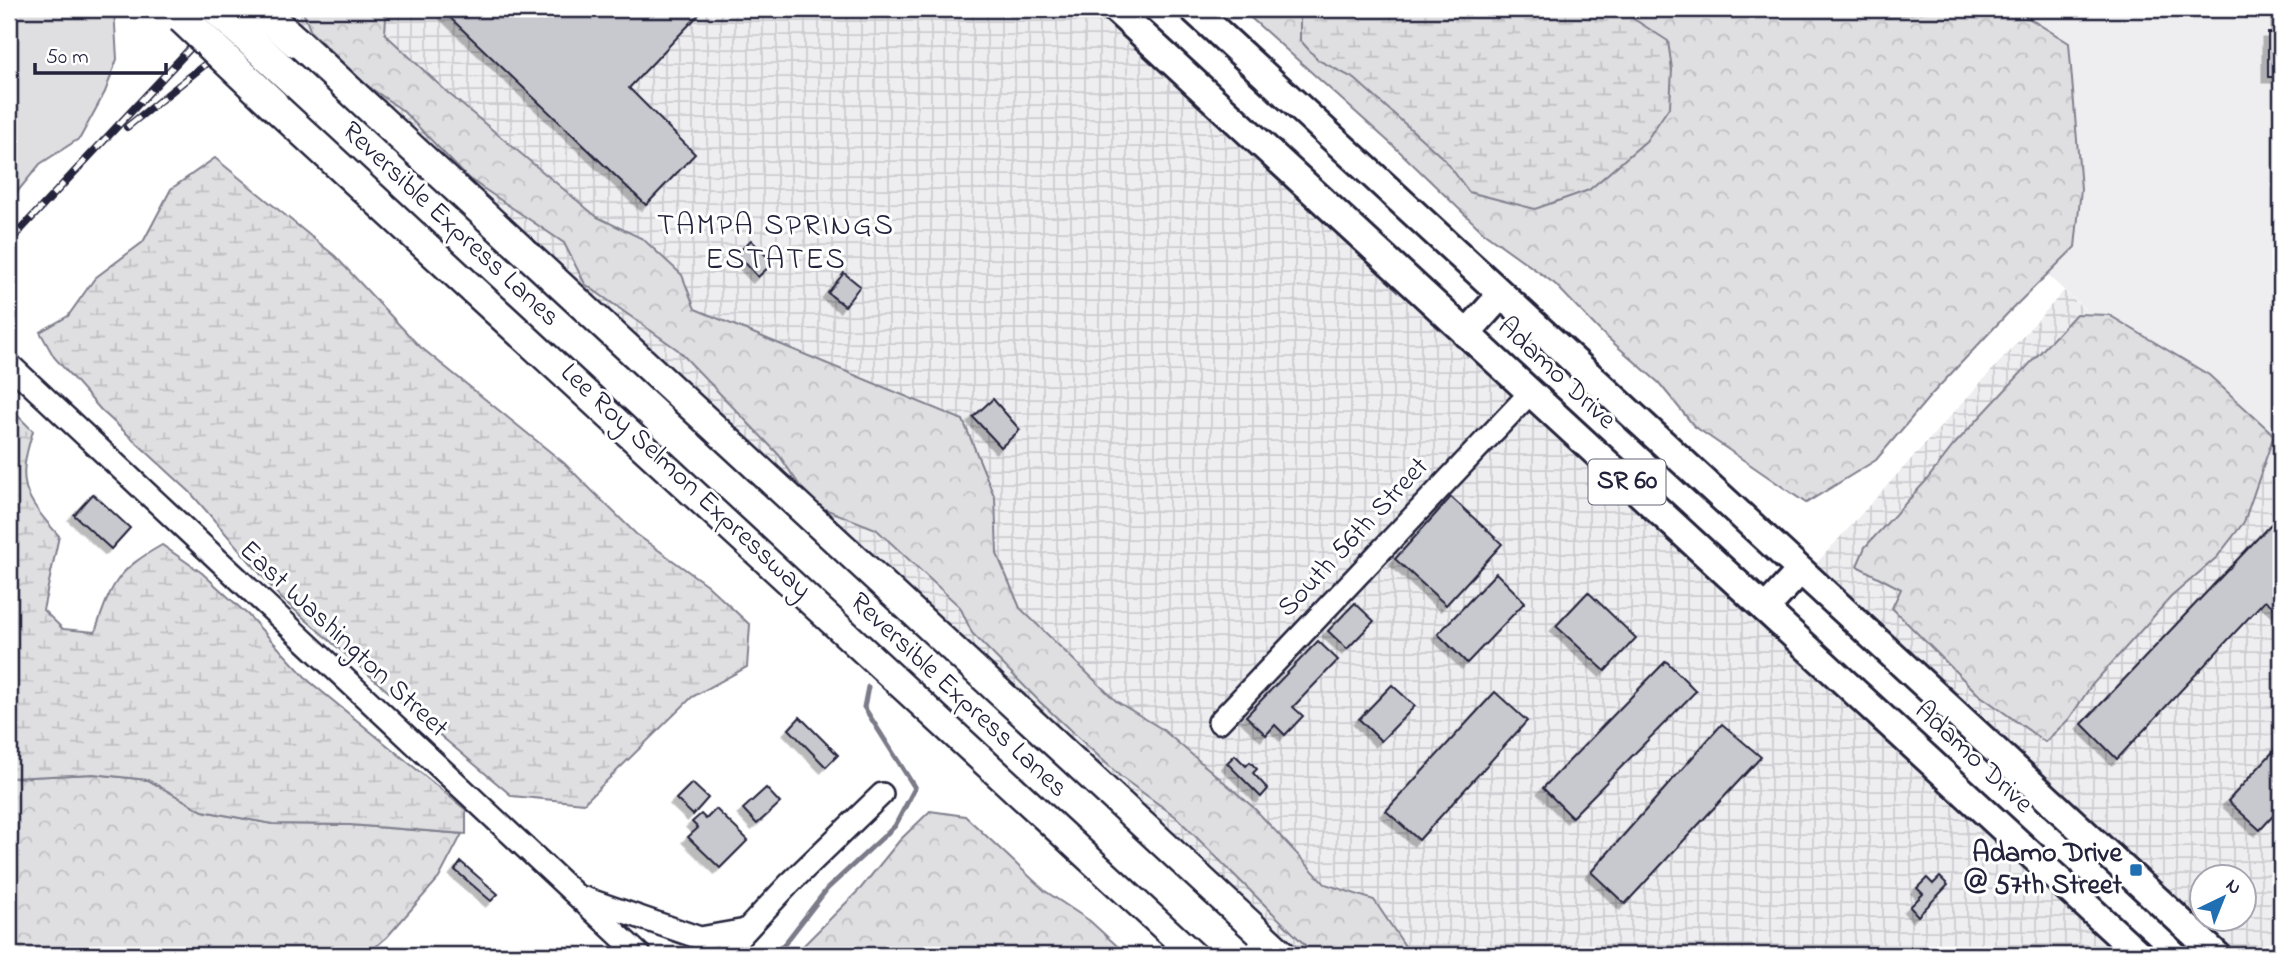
<svg xmlns="http://www.w3.org/2000/svg" width="2290" height="964" viewBox="0 0 2290 964" font-family="'Indie Flower',sans-serif">
<defs>
<pattern id="industrial-grid" width="8" height="8" patternUnits="userSpaceOnUse" patternTransform="scale(1.75)"><rect width="8" height="8" fill="#eeeef1"/><path d="M0 4h8M4 0v8" fill="none" stroke="#ccccd0"/></pattern>
<pattern id="forest-crowns" width="20" height="18" patternUnits="userSpaceOnUse" patternTransform="scale(1.75)"><rect width="20" height="18" fill="#dfdfe2"/><path d="M2 6a3 3 0 1 1 6 0M12 15a3 3 0 1 1 6 0" fill="none" stroke="#bfbfc3"/></pattern>
<pattern id="wetland-marsh" width="20" height="14" patternUnits="userSpaceOnUse" patternTransform="scale(1.75)"><rect width="20" height="14" fill="#dfdfe2"/><path d="M1 5h8M5 5V1M11 12h8M15 12V8" fill="none" stroke="#bfbfc3"/></pattern>
<filter id="shadow"><feDropShadow dx="-5.5" dy="5.5" stdDeviation="0" flood-color="#0004"/></filter>
</defs>
<rect width="100%" height="100%" fill="#fff"/>
<filter id="ink" filterUnits="userSpaceOnUse"><feTurbulence type="fractalNoise" baseFrequency=".0143" numOctaves="2"/><feDisplacementMap in="SourceGraphic" scale="14" xChannelSelector="R" yChannelSelector="G"/><feConvolveMatrix kernelMatrix="1 2 1 2 8 2 1 2 1" color-interpolation-filters="sRGB"/></filter>
<g filter="url(#ink)">
<path fill="#eeeef1" d="M2008,9H2281V489L2031,260Z"/>
<g fill="url(#industrial-grid)" fill-rule="evenodd">
<path d="M271,9H1103L2127,955H1286Z"/>
<path d="M2064,291L2281,489V955H2225L1804,577ZM2202,876H2244V918H2202Z"/>
</g>
<path fill="#dfdfe2" stroke="#80808e" stroke-width="2" d="M9,9H114L117,59L105,92L80,138L40,164L9,202Z"/>
<g fill="url(#forest-crowns)" stroke="#80808e" stroke-width="2">
<path d="M306,9H375L386,17L385,34L448,93L597,217L643,239L682,275L695,309L963,420L995,498L997,554L1020,608L1116,701L1162,729L1253,807L1325,884L1374,900L1411,955H1315L1175,816L1121,777L1040,702L972,633L960,607L876,529L812,504L779,455L678,350L585,284L564,243L468,178L402,110L365,84L311,32L303,12Z"/>
<path d="M1241,9H1880L1889,17L1943,9H2014L2069,43L2081,189L2075,247L2008,313L1931,395L1876,460L1806,503L1694,426L1659,383L1601,332L1555,284L1483,232L1399,151Z"/>
<path d="M2076,314L2109,315L2209,375L2274,435L2244,522L2217,557L2171,597L2091,686L2069,719L2045,742L1978,694L1892,608L1901,589L1857,566L1865,547L1925,482L1953,446Z"/>
<path d="M93,774L148,780L203,811L272,824L350,825L462,834L439,878L387,937L366,955H9V778Z"/>
<path d="M930,811L965,816L1045,891L1090,921L1127,955H794L861,888L900,840Z"/>
</g>
<g fill="url(#wetland-marsh)" stroke="#80808e" stroke-width="2">
<path d="M1300,9H1618L1668,41L1672,69L1670,106L1646,141L1589,190L1535,209L1469,192L1445,160L1404,123L1355,79L1318,60L1300,40Z"/>
<path d="M215,158L335,256L418,345L564,463L636,534L707,585L750,625L747,667L692,697L584,803L512,796L384,688L281,598L190,492L101,410L54,357L40,332L68,316L95,278L143,242L171,189Z"/>
<path d="M11,409L33,431C16,484 23,495 59,536L43,610L63,629L95,632C112,583 116,571 162,545L202,573L249,616L309,681L466,810V834L350,825L272,824L203,811L148,780L93,774L9,778Z"/>
</g>
<g fill="none" stroke-linecap="round" stroke-linejoin="round">
<path stroke="#7a7a88" stroke-width="5" d="M771,955L783,946L827,889L895,826L915,788L864,707L868,687"/>
</g>
<g fill="#c8c8cf" stroke="#22223b" stroke-width="2" filter="url(#shadow)">
<path d="M441,9H704L629,88L695,154L646,205Z"/>
<path d="M2277,9H2281V77H2268V33H2277Z"/>
<path d="M751,240L773,263L758,277L737,254Z"/>
<path d="M844,273L860,286L845,306L828,293Z"/>
<path d="M993,399L1020,430L1001,447L973,417Z"/>
<path d="M93,494L130,528L111,549L74,515Z"/>
<path d="M1451,497L1502,544L1446,605L1395,559Z"/>
<path d="M2273,522L2281,529V613L2265,600L2117,759L2082,724Z"/>
<path d="M1496,573L1525,602L1467,663L1438,634Z"/>
<path d="M1588,592L1636,638L1605,671L1556,626Z"/>
<path d="M1355,603L1374,621L1347,649L1328,631Z"/>
<path d="M1318,641L1338,660L1293,707L1303,716L1285,735L1275,725L1266,735L1246,716Z"/>
<path d="M1666,661L1696,691L1572,817L1543,788Z"/>
<path d="M1392,685L1415,706L1381,741L1359,719Z"/>
<path d="M1495,692L1527,721L1419,840L1386,811Z"/>
<path d="M800,717L838,755L826,767L789,729Z"/>
<path d="M1722,724L1761,757L1625,904L1591,872Z"/>
<path d="M2281,743V807L2260,830L2228,801Z"/>
<path d="M1235,755L1246,766L1250,762L1257,769L1253,773L1268,789L1261,797L1227,763Z"/>
<path d="M692,783L708,798L693,815L676,799Z"/>
<path d="M766,788L780,803L757,824L743,809Z"/>
<path d="M716,809L748,840L720,868L688,837L698,828L692,822L701,814L706,819Z"/>
<path d="M461,862L498,894L491,901L455,870Z"/>
<path d="M1940,877L1948,885L1918,916L1910,907L1923,894L1917,888L1927,878L1933,884Z"/>
</g>
<g fill="none" stroke-linecap="round" stroke-linejoin="round">
<defs>
<g id="minor">
<path d="M9,364L640,955"/>
<path d="M1219,722L1530,393"/>
<path d="M584,898L700,938L746,930"/>
<path d="M723,955L789,884L882,794"/>
</g>
<g id="major">
<path d="M1115,9L2140,955"/>
<path d="M1193,9L2217,955"/>
<path d="M1466,334L1501,295"/>
<path d="M1765,609L1800,571"/>
</g>
<g id="highway">
<path d="M296,42L1281,955"/>
<path d="M273,104L1197,955"/>
</g>
</defs>
<use href="#minor" stroke="#22223b" stroke-width="26"/>
<use href="#major" stroke="#22223b" stroke-width="32"/>
<use href="#highway" stroke="#22223b" stroke-width="35"/>
<use href="#minor" stroke="#fff" stroke-width="21"/>
<use href="#major" stroke="#fff" stroke-width="26"/>
<use href="#highway" stroke="#fff" stroke-width="30"/>
<defs>
<g id="rail">
<path d="M127,127L274,9"/>
<path d="M9,242L227,9"/>
</g>
</defs>
<use href="#rail" stroke="#22223b" stroke-width="8"/>
<use href="#rail" stroke="#fff" stroke-width="5" stroke-dasharray="16" stroke-linecap="butt"/>
<defs>
<g id="highway-bridge">
<path d="M216,9L1238,955"/>
<path d="M259,9L296,42"/>
<path d="M182,18L273,104"/>
</g>
</defs>
<use href="#highway-bridge" stroke="#22223b" stroke-width="35" stroke-linecap="butt"/>
<use href="#highway-bridge" stroke="#fff" stroke-width="30"/>
</g>
</g>
<rect fill="#1f6fb2" stroke="#fff" stroke-width="2.5" x="2129" y="863" width="14" height="14" rx="3.5"/>
<g text-anchor="middle" dominant-baseline="central" stroke-width="6" stroke-linejoin="round" paint-order="stroke">
<rect fill="#fff" stroke="#646476" stroke-width="2" x="1588.5" y="459.5" width="77" height="45" rx="5"/>
<g font-size="26" font-weight="bold" fill="#22223b">
<text x="1627" y="482">SR 60</text>
</g>
<g font-size="28" fill="#22223b" stroke="#fff">
<text transform="translate(450 225) rotate(43)">Reversible Express Lanes</text>
<text transform="translate(1556 374) rotate(43)">Adamo Drive</text>
<text transform="translate(685 482) rotate(43)">Lee Roy Selmon Expressway</text>
<text transform="translate(1354 538) rotate(-47)">South 56th Street</text>
<text transform="translate(343 640) rotate(43)">East Washington Street</text>
<text transform="translate(958 696) rotate(43)">Reversible Express Lanes</text>
<text transform="translate(1973 758) rotate(43)">Adamo Drive</text>
</g>
<g font-size="28" font-weight="bold" fill="#22223b" stroke="#fff" text-anchor="end">
<text x="2122" y="854">Adamo Drive<tspan x="2122" dy="32">@ 57th Street</tspan></text>
</g>
<g font-size="30" letter-spacing="2" fill="#22223b" stroke="#fff">
<text x="776" y="227">TAMPA SPRINGS<tspan x="776" dy="34">ESTATES</tspan></text>
</g>
</g>
<rect width="2290" height="964" fill="none" stroke="#fff" stroke-width="35"/>
<rect x="18" y="18" width="2255" height="929" fill="none" stroke="#22223b" stroke-width="2.5" filter="url(#ink)"/>
<g transform="translate(2223 898) rotate(43)"><circle r="33" fill="#ffffff" stroke="#a7a7b1" stroke-width="2"/>
<path d="M0-5L12 26L0 18L-12 26Z" fill="#1f6fb2"/>
<text y="-10" font-size="19" font-weight="bold" text-anchor="middle" fill="#22223b">N</text>
</g>
<path d="M35 63v10h131v-10" fill="none" stroke="#22223b" stroke-width="3.5"/>
<text x="46" y="63" font-size="21" fill="#22223b" stroke="#ffffff" stroke-width="5" paint-order="stroke">50 m</text>
</svg>
